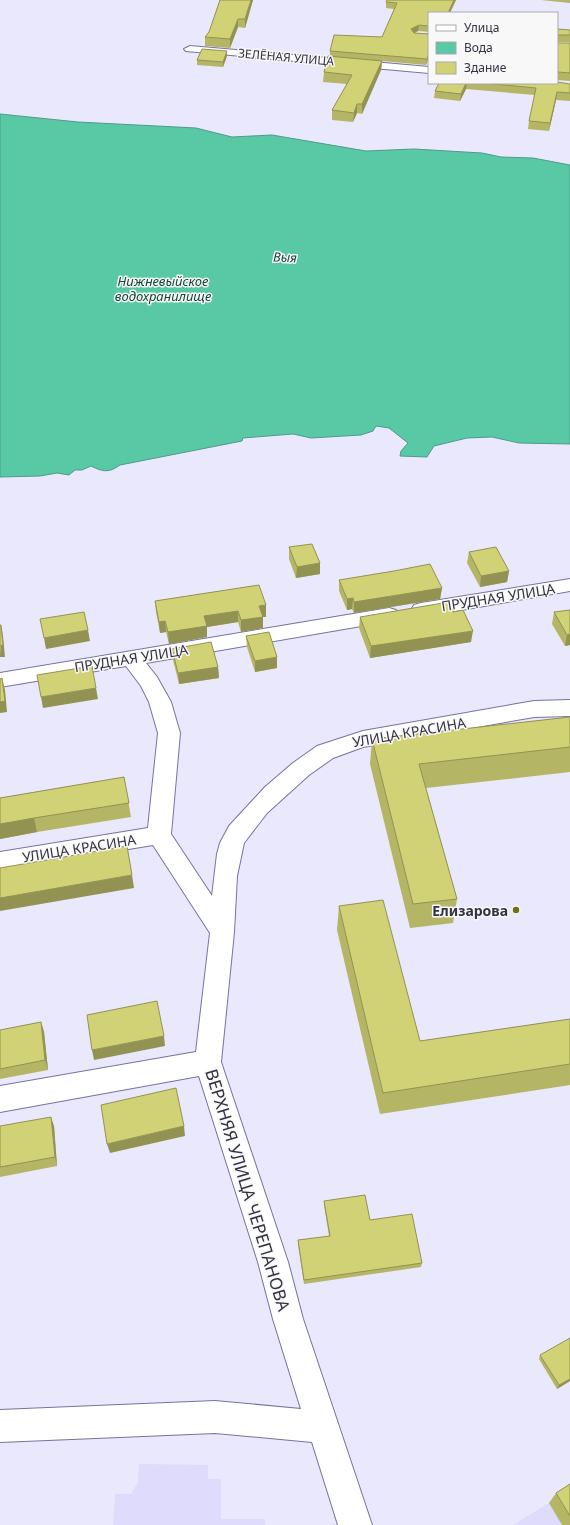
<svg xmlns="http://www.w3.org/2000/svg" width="570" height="1525" viewBox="0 0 570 1525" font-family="'Noto Sans',sans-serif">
<rect width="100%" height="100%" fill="#e9e8fc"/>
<g fill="#dedbfd">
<path d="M139,1464L208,1465V1479H221V1519H265V1525H113L115,1494H131L138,1482Z"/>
<path d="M570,1489V1525H513L549,1503Z"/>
</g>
<path fill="#59c9a5" stroke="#4e9b88" d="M0,114L78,122L196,128L232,137L272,135L366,151L414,149L482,153L501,157L533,158L570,165V444L519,443L492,437L467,438L434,446L427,457L400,456L401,451L408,443L389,428L376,426L373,431L361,435L311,438L293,434L243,438L242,441L120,465C109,473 103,472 91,466L82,470H75L69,475L57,473L40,476L0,477Z"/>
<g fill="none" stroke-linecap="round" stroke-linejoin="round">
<defs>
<g id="minor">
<path d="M190,46L429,67V73L186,51L184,49Z"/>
<path d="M570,579V591L421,617L414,615L411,610L414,605L421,603Z"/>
<path d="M389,608L396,610L399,615L396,620L146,663L157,677L171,702L180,733L171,834L212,896L217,854L220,843L229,826L265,787L293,763L317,746L363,731L534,701L570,700V716L534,717L363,747L333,758L309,775L267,813L244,843L237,876L234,932L221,1062L288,1262L303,1319L372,1525H338L312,1442L215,1433L0,1442V1410L215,1401L301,1409L273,1319L258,1262L199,1076L0,1112V1086L196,1052L210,933L153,845L0,870V852L148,828L158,733L149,702L141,686L126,666L0,687V673Z"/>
</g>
</defs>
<use href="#minor" stroke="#77729f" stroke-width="2"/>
<use href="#minor" fill="#fff" fill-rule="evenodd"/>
</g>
<g fill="#b4b565">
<path d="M220,0H253L245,28L238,27L230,48L205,46V37L209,32Z"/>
<path d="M387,0L429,13V32L418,31L414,33L429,34V57L426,65L382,61L381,70L362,114L357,113L353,122L332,120V110L347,84L323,82L324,72L330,56V51L382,37L394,9L386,8V2Z"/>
<path d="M541,0H570V3Z"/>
<path d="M557,29L570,30V42H557V43H570V81L557,80Z"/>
<path d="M227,56L223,67L197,65V60Z"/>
<path d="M439,83H557L570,84V101L556,100L549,131L528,129L529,121L535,95L466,89L460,101L434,98L435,91Z"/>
<path d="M289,547L320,563V574L296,578L289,559Z"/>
<path d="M469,552L509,571L507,582L480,587L467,563Z"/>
<path d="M339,580L442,588L440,599L354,613L352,609L347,610L339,591Z"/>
<path d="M259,585L266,617H263V628L241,632L238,622L207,627V637L169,644L166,632L160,633L156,612L155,601Z"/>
<path d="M570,610V645L565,646L552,624L554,612Z"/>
<path d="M453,612L471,642L370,658L359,628L360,617Z"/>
<path d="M246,636L277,668L255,672L247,647Z"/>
<path d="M172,649L218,667L219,678L179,684L173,660Z"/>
<path d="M570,717V772L426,788L457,899L453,923L410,928L370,764L372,739Z"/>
<path d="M124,777L131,817L37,832L0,839V798Z"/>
<path d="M339,906L420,1041L570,1019V1085L380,1114L337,930Z"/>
<path d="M41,1022L44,1032L48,1070L0,1079V1030Z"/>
<path d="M0,1126H54L57,1166L0,1177Z"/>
<path d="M324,1201L370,1220L422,1263L421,1267L304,1284L298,1244V1240L329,1236L324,1205Z"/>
<path d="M540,1355L570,1381L557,1389L539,1359Z"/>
<path d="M570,1484V1525H562L549,1503L556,1493Z"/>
</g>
<g fill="#929353">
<path d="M251,0H253L245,28V19Z"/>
<path d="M454,0H456L450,13H448Z"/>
<path d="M238,19V27L230,48V39Z"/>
<path d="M419,25L418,31L411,35V29Z"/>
<path d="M227,51V56L223,67V62Z"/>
<path d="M429,53V57L426,65L427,59Z"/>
<path d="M382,61L381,70L362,114V104Z"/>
<path d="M466,83H467L466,89L460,101L461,94Z"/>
<path d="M557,92L556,100L549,131L550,123Z"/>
<path d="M357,104V113L353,122L354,113Z"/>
<path d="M320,563V574L296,578L297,567Z"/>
<path d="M509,571L507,582L480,587L481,576Z"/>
<path d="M442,588L440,599L354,613V602Z"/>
<path d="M353,598L352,609L347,610V599Z"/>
<path d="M266,605V617H263V628L241,632V620L259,606Z"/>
<path d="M238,611V622L207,627V637L169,644L168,632L204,616Z"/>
<path d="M165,621L166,632L160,633L159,622Z"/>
<path d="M1,625L3,636L5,657H0Z"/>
<path d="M88,630L90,641L46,649L44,638Z"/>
<path d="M473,631L471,642L370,658L371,646Z"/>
<path d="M570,634V645L565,646L567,635Z"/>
<path d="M277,657V668L255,672V661Z"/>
<path d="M218,667L219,678L179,684L178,673Z"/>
<path d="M2,678L5,690L7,712L0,713V702Z"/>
<path d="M96,688L98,699L43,708L41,697Z"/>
<path d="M34,818L37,832L0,839V824Z"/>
<path d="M132,875L134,888L0,911V898Z"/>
<path d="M41,1022L44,1032L48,1070L45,1060Z"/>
<path d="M164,1036L165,1046L94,1060L92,1050Z"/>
<path d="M51,1117L54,1126L57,1166L55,1157Z"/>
<path d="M184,1126L185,1136L110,1153L107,1144Z"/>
<path d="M570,1379V1381L557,1389L559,1385Z"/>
</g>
<g fill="#d1d276" stroke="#929353">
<path d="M220,0H251L245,19H238L230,39L205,37L209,32Z"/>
<path d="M387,0H454L448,13H429V26L419,25L411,29L414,33L429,34V53L427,59L330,51L334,35L382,37L397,3L386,2Z"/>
<path d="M557,29L570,30V35H557V43H570V73L558,72L557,73Z"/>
<path d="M202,49L227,51L223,62L197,60Z"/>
<path d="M328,56L382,61L362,104H357L354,113L332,110L352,75L324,72Z"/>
<path d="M557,82L570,84V93L557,92L550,123L529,121L536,88L483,83H557Z"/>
<path d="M439,83H466L461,94L435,91Z"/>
<path d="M312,544L320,563L297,567L289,547Z"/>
<path d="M496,547L509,571L481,576L469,552Z"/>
<path d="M430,564L442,588L354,602L353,598L347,599L339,580L394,571Z"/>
<path d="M259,585L266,605L259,606L263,617L241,620L238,611L204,616L207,626L168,632L165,621L159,622L155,601Z"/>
<path d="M449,602L453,612L463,610L473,631L371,646L360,617Z"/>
<path d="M570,610V634L567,635L554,612Z"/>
<path d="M84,612L88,630L44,638L40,619Z"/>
<path d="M0,625H1L3,645L0,646Z"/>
<path d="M269,632L277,657L255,661L246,636Z"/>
<path d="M211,642L218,667L178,673L172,649Z"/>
<path d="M92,666L96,688L41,697L37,675Z"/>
<path d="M2,678L5,701L0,702V679Z"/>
<path d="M570,717V747L419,764L457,899L413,904L372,739Z"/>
<path d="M124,777L129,803L34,818L0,824V798Z"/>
<path d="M127,846L132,875L0,898V868Z"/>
<path d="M383,900L420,1041L570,1019V1064L383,1093L339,906Z"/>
<path d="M157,1001L164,1036L92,1050L87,1015Z"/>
<path d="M41,1022L45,1060L0,1069V1030Z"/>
<path d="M176,1088L184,1126L107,1144L101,1105Z"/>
<path d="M51,1117L55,1157L0,1167V1126Z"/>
<path d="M365,1195L370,1220L412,1214L422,1263L304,1280L298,1240L330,1236L324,1201Z"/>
<path d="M570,1338V1379L559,1385L540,1355Z"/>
<path d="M570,1484V1516L556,1493Z"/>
</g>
<circle fill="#717114" stroke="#f8f8f8" stroke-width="1.5" cx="516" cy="910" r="4"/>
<g text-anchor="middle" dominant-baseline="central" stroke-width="3" stroke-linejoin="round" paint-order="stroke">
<g font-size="12" fill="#333144" stroke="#f8f8f8">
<text transform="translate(286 57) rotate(5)">ЗЕЛЁНАЯ УЛИЦА</text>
</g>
<g font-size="13" font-style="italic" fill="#124334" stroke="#f8f8f8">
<text transform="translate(285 257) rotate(2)">Выя</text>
<text x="163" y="281">Нижневыйское<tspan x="163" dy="15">водохранилище</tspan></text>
</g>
<g font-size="14" fill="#333144" stroke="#f8f8f8">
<text transform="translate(498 597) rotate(-9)">ПРУДНАЯ УЛИЦА</text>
<text transform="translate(131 658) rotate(-9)">ПРУДНАЯ УЛИЦА</text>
<text transform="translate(409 732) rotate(-10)">УЛИЦА КРАСИНА</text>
<text transform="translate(79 848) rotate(-9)">УЛИЦА КРАСИНА</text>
</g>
<g font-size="14" font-weight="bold" fill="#333144" stroke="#f8f8f8" text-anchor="end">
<text x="508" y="910">Елизарова</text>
</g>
<g font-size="17" fill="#333144" stroke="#f8f8f8">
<text transform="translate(248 1190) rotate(73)">ВЕРХНЯЯ УЛИЦА ЧЕРЕПАНОВА</text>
</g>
</g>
<rect x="428" y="12" width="130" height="72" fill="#f8f8f8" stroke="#a9a8b0"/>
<rect x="436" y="25" width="20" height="6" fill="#ffffff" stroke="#a9a8b0"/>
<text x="464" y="32" font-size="12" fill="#333144">Улица</text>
<rect x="436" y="42" width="20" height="12" fill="#59c9a5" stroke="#a9a8b0"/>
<text x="464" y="52" font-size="12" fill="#333144">Вода</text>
<rect x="436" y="62" width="20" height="12" fill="#d1d276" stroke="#a9a8b0"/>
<text x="464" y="72" font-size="12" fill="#333144">Здание</text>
</svg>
